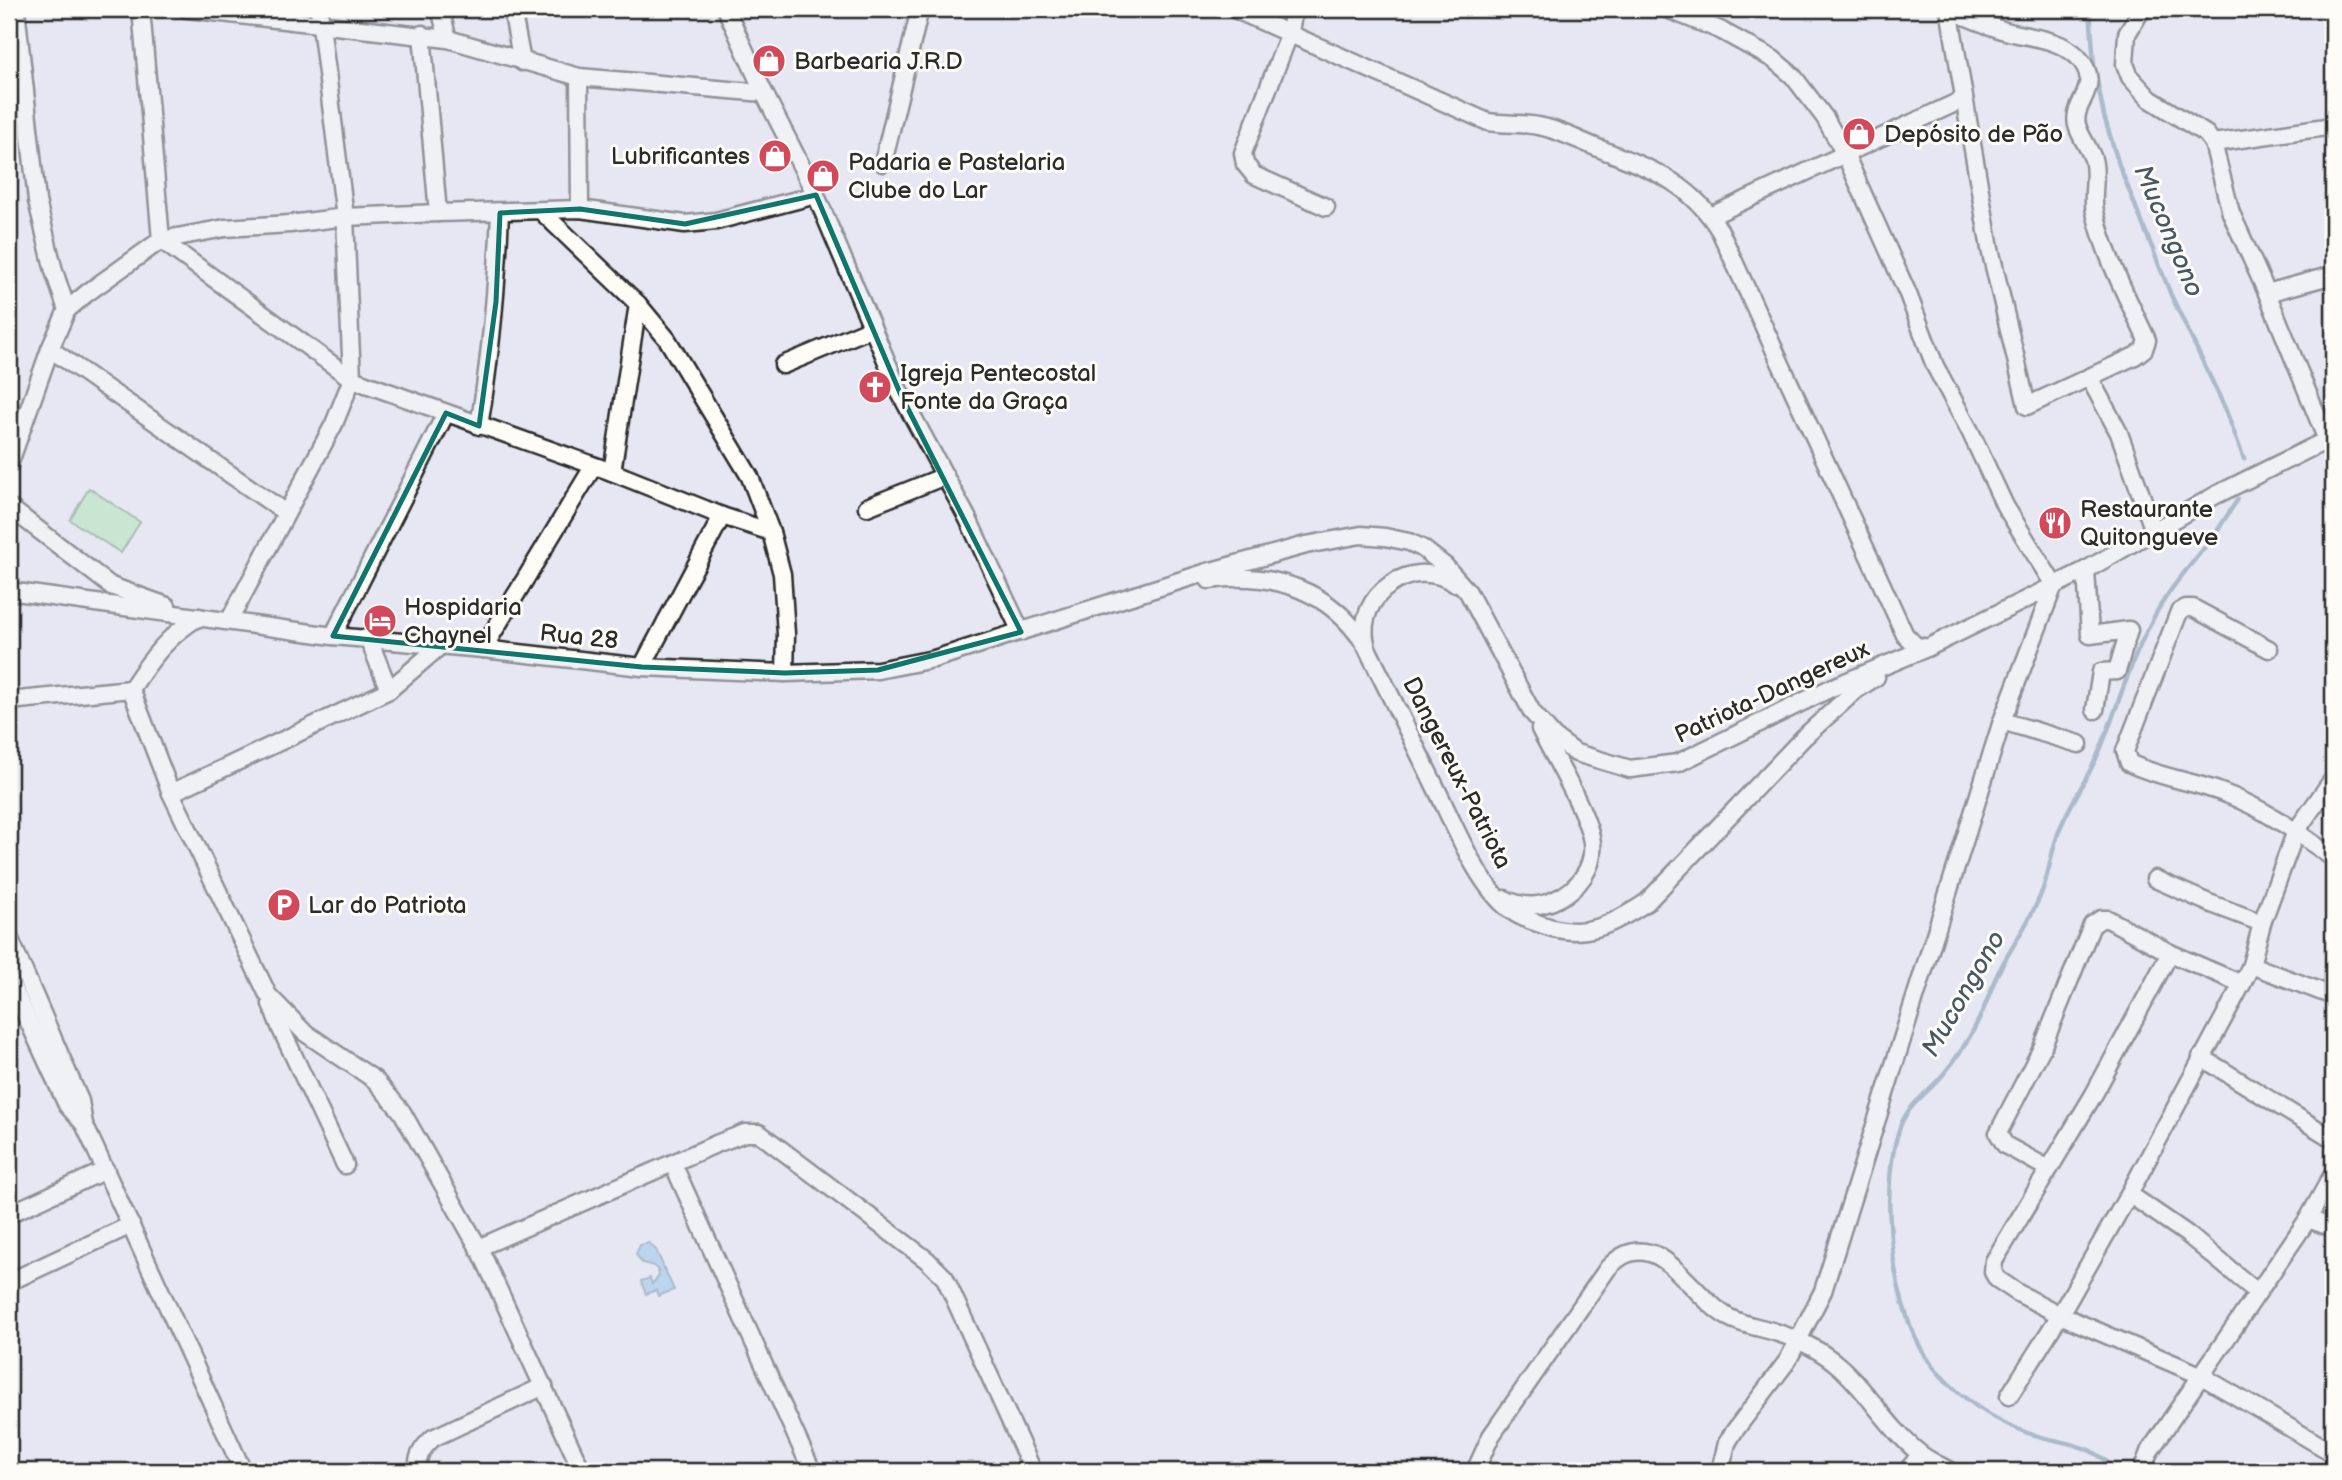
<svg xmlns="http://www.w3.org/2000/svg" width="2342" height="1480" viewBox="0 0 2342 1480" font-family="'Balsamiq Sans',sans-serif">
<rect width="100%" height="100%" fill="#e6e7f2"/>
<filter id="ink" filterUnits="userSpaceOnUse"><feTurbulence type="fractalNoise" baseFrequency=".0143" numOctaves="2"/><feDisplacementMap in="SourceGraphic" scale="14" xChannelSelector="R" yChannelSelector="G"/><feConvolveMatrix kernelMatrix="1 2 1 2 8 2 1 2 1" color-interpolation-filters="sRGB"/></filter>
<g filter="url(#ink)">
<path fill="#d6d8ee" d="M2333,381V419L2322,424L2310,391Z"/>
<path fill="#a5e4ac" stroke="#68886c" stroke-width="2" d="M89,488L140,522L121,553L70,520Z"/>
<path fill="#8bbfe8" stroke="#65849c" stroke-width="2" d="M649,1243L656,1250L674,1290L658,1296L656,1290L646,1294L641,1281L650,1278L652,1284L659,1276C659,1265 650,1265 642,1263L636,1254L640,1245Z"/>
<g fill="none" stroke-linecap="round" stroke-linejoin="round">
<g stroke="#65849c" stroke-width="4.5">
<path d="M2090,9L2094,65L2104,116L2119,165L2171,295L2225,408L2244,459"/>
<path d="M2115,1471C2093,1441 2057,1444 2025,1432C1981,1415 1935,1381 1915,1337C1890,1282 1880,1184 1900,1127C1907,1106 1927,1093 1941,1077C1956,1060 1970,1038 1980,1017C1987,1003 1991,987 1998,973C2012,945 2032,919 2043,889C2050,869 2052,846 2061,826C2072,801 2088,778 2099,752C2118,707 2131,658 2155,615C2170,587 2192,564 2212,538C2221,526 2229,512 2238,499"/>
</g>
<defs>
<g id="minor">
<path d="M16,9L37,201L54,271L67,310"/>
<path d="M141,9L161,240L352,379L612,472L722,516L771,532"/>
<path d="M187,9L448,39L579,77L764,93"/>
<path d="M440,9L448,39"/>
<path d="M512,9L522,62"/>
<path d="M726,9L764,93L816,195L900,393L968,519L1021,632"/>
<path d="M1234,9L1488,122C1508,125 1527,122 1547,128C1566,133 1584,143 1603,150C1653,170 1690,182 1720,231L1905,635L1916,646L1923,647"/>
<path d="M1294,9L1290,32L1243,153L1245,164L1254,175L1326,207"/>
<path d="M1667,9L1720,30L1773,59L1793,76L1825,118L1845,154L1908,294L1935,366L1970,431L2005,506L2054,585"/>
<path d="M1948,9C1966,17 1983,24 2002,30C2027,38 2057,37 2077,56C2106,86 2071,102 2077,125C2080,137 2089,147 2093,159C2098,177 2091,194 2095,212C2105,256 2128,299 2147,340L2144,349L2135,356L2027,406L1990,249L1949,9"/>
<path d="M2142,9L2127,34L2125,64L2130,77L2150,99L2206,134L2213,143L2231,213L2267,293L2333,455"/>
<path d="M422,34L438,213"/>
<path d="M579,77L580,209"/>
<path d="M2213,143L2333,126"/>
<path d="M883,163L920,9"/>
<path d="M541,211L638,304L667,339L750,477L771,532L782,574L786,634L785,673"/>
<path d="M1711,216L1964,99"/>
<path d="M2267,293L2333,275"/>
<path d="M50,349L286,513"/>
<path d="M783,365L872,328"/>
<path d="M2089,377L2119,433L2154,531"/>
<path d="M479,426C491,355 497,285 500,213"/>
<path d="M9,465L50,349L67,310L87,293L161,240L225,228L290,224L345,217L438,213L580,209L685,224L716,221L816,195"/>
<path d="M612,472L638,304"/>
<path d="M9,507L111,586L167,606"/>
<path d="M867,507L945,476"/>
<path d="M2086,570L2090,635L2129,630L2117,671L2101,672L2095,710"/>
<path d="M1209,580C1273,571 1331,590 1366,646C1389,693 1412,739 1435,786C1453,822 1477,884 1509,909C1519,917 1531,921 1543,925C1584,940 1612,925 1647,902L1804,737L1856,690L1876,677"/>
<path d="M9,591L333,636L483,649L642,667L785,673L878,670L934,659L1204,573L1306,545L1361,535L1385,537L1409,542L1422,548L1445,566L1468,592L1532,712L1554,737L1576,753L1630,769L1678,763L1831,688L1929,647L2086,570L2216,495L2333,437"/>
<path d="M229,621L334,424L352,379L345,217L319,9"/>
<path d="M333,636L446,413"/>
<path d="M369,640L389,690"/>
<path d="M1366,644C1354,595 1413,555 1454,583"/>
<path d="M483,649L593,467"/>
<path d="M2269,649L2193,608H2186L2179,612L2125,751L2129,763C2158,777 2191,781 2221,792C2262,807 2299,833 2333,858"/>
<path d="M642,667L722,516"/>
<path d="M131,689L171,793L268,995L304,1032L375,1080L402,1112L482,1254L582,1471"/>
<path d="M131,689C150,660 168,635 199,617"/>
<path d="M9,701L131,689"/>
<path d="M2002,721L2079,744"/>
<path d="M171,793L389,690L439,647"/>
<path d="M2155,879L2209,903L2262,923"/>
<path d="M1505,899C1522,908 1541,907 1557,899C1578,889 1595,867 1592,843C1589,815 1554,757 1540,729"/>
<path d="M9,937L80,1101L84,1124L243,1471"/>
<path d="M2170,953L2094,1094L1994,1261L1993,1272L1997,1279L2018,1293L2060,1315L2200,1375L2333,1453"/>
<path d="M2251,965L2333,996"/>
<path d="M9,979L67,1105L84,1124"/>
<path d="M271,1004L281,1029L345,1165"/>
<path d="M2201,1057L2333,1139"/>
<path d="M673,1164L812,1471"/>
<path d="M2049,1169L2005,1145L1998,1133L2042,1048L2092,925L2101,919H2108L2170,953L2242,984"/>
<path d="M2129,1194L2187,1234L2257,1292"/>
<path d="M9,1214L106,1170"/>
<path d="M2308,1219L2333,1228"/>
<path d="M478,1248L716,1144L745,1133H759L927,1260L945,1278L1033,1471"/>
<path d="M9,1282L131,1225"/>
<path d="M2009,1396L2060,1315L2129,1194L2242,984L2251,965L2262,923L2296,831L2333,779"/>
<path d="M418,1471C416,1457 422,1448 433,1438L544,1386"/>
<path d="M1475,1471L1491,1436L1608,1268C1620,1255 1633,1248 1650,1253C1674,1259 1702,1303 1728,1317C1744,1326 1761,1327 1778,1333C1800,1340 1822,1351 1839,1366C1868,1391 1887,1427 1918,1452C1927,1460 1939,1465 1950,1471"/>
<path d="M1720,1471L1727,1443L1733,1433L1788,1360L1823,1291L2002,721L2054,585"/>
<path d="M1907,1471L1920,1455"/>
<path d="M2142,1471L2149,1452L2308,1219L2333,1174"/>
</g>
</defs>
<use href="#minor" stroke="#2b2b2b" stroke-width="21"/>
<use href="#minor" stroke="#fdfcf7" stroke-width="16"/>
</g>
</g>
<path d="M0 0H2342V1480H0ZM816,195L900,393L1021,632L878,670L785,673L642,667L333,636L446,413L479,426L496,302L500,213L580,209L685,224Z" fill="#e6e7f2" fill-opacity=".55" fill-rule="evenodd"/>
<path fill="none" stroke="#0f766e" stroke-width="5" stroke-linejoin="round" d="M816,195L900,393L1021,632L878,670L785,673L642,667L333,636L446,413L479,426L496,302L500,213L580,209L685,224Z"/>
<defs>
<symbol id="shop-disc" viewBox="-11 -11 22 22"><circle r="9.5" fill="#d1495b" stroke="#fdfcf7"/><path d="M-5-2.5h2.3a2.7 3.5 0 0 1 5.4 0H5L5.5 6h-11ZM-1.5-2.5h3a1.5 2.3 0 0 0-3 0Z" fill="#fff"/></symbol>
<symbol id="church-disc" viewBox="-11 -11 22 22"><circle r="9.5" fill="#d1495b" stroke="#fdfcf7"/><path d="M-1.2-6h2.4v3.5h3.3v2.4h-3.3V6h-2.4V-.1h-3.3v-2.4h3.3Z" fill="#fff"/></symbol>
<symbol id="restaurant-disc" viewBox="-11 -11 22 22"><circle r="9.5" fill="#d1495b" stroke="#fdfcf7"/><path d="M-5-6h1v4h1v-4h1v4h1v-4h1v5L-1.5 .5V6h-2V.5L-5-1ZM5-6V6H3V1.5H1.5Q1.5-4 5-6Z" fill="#fff"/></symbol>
<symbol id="hotel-disc" viewBox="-11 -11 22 22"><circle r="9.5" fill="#d1495b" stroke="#fdfcf7"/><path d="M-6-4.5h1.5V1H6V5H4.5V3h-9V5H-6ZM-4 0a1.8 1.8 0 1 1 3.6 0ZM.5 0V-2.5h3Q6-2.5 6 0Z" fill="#fff"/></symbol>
<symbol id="parking-disc" viewBox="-11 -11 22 22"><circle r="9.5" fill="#d1495b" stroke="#fdfcf7"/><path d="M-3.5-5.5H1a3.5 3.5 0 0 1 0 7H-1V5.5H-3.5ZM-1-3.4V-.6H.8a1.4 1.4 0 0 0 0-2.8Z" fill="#fff"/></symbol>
</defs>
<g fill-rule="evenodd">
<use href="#shop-disc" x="750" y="42" width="38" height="38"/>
<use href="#shop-disc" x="1840" y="115" width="38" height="38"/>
<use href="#shop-disc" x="756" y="137" width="38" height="38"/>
<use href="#shop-disc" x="804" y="157" width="38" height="38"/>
<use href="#church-disc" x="856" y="368" width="38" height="38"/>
<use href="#restaurant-disc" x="2036" y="504" width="38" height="38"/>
<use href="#hotel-disc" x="361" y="602" width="38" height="38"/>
<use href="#parking-disc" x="265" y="886" width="38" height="38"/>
</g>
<g text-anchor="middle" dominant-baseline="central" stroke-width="6" stroke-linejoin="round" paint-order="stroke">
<g font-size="24" fill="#2b2b2b" stroke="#fdfcf7" text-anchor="start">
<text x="794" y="61">Barbearia J.R.D</text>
<text x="1884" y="134">Depósito de Pão</text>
<text x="750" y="156" text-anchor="end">Lubrificantes</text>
<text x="848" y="162">Padaria e Pastelaria<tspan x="848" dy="28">Clube do Lar</tspan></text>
<text x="900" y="373">Igreja Pentecostal<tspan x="900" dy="28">Fonte da Graça</tspan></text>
<text x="2080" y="509">Restaurante<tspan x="2080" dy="28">Quitongueve</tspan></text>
<text x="404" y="607">Hospidaria<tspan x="404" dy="28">Chaynel</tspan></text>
<text x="308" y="905">Lar do Patriota</text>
</g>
<g font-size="24" fill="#2b2b2b" stroke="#fdfcf7">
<text transform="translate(579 637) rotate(6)">Rua 28</text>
<text transform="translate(1772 692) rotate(-25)">Patriota-Dangereux</text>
<text transform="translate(1457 773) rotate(63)">Dangereux-Patriota</text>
</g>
<g font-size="26" font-style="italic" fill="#485764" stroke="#fdfcf7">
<text transform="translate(2168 231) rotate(67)">Mucongono</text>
<text transform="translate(1964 994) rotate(-60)">Mucongono</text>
</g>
</g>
<rect width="2342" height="1480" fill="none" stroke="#fdfcf7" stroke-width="35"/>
<rect x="18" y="18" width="2307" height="1445" fill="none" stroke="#2b2b2b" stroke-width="2.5" filter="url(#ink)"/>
</svg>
